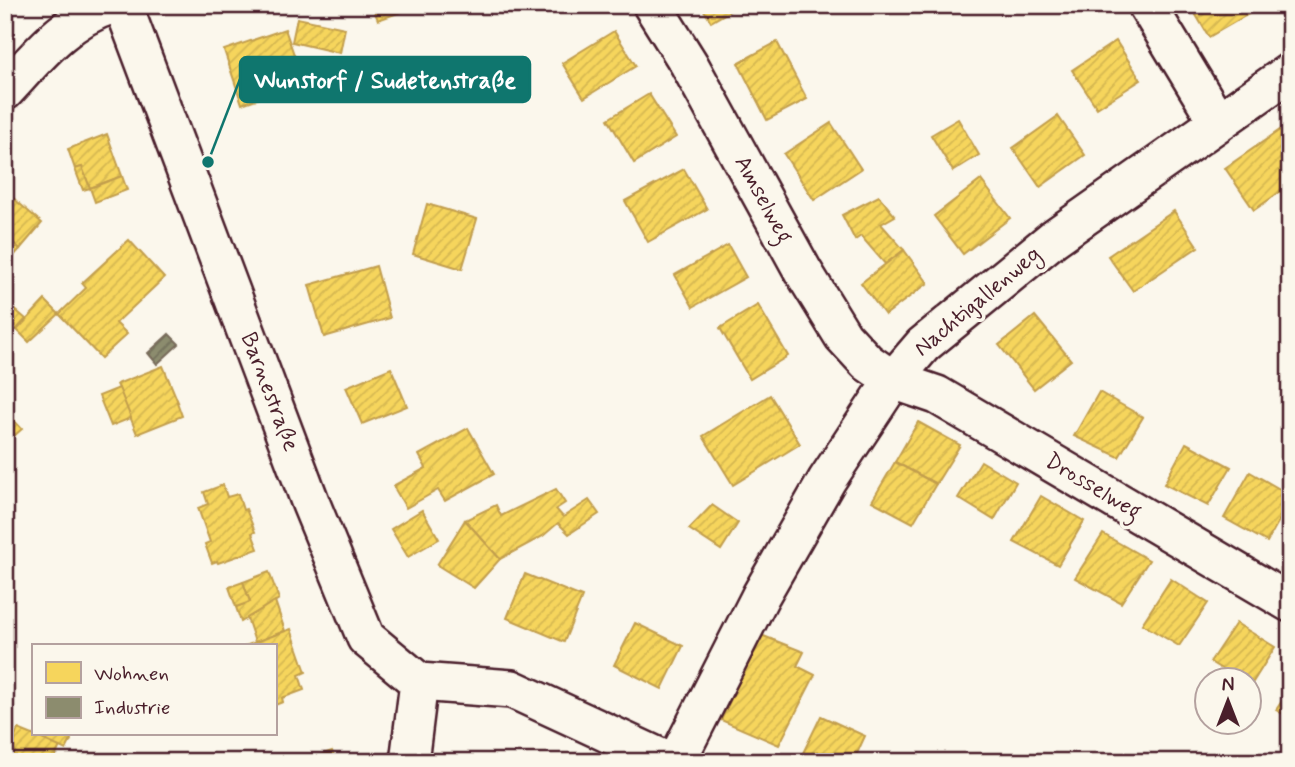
<svg xmlns="http://www.w3.org/2000/svg" width="1295" height="767" viewBox="0 0 1295 767" font-family="Mynerve,sans-serif">
<defs>
<pattern id="homes-hatch" width="6" height="6" patternUnits="userSpaceOnUse" patternTransform="scale(1.75)"><rect width="6" height="6" fill="#f6d55c"/><path d="M-1 1l2-2M0 6l6-6M5 7l2-2" fill="none" stroke="#d4b650"/></pattern>
<pattern id="industry-hatch" width="6" height="6" patternUnits="userSpaceOnUse" patternTransform="scale(1.75)"><rect width="6" height="6" fill="#8c8c6e"/><path d="M-1 1l2-2M0 6l6-6M5 7l2-2" fill="none" stroke="#74725b"/></pattern>
</defs>
<rect width="100%" height="100%" fill="#fbf7ec"/>
<filter id="ink" filterUnits="userSpaceOnUse"><feTurbulence type="fractalNoise" baseFrequency=".0143" numOctaves="2"/><feDisplacementMap in="SourceGraphic" scale="14" xChannelSelector="R" yChannelSelector="G"/><feConvolveMatrix kernelMatrix="1 2 1 2 8 2 1 2 1" color-interpolation-filters="sRGB"/></filter>
<g filter="url(#ink)">
<g fill="url(#homes-hatch)" stroke="#c29e4d" stroke-width="2">
<path d="M372,5H421L378,20Z"/>
<path d="M701,5H740L711,22Z"/>
<path d="M1190,5H1257L1259,8L1209,37Z"/>
<path d="M297,18L345,28L340,53L292,42Z"/>
<path d="M285,29L304,83L242,104L224,50Z"/>
<path d="M614,31L636,66L584,98L562,63Z"/>
<path d="M1116,41L1141,80L1097,108L1072,70Z"/>
<path d="M777,42L807,99L767,120L738,63Z"/>
<path d="M649,94L676,137L634,163L608,119Z"/>
<path d="M1058,116L1085,155L1040,187L1013,148Z"/>
<path d="M958,119L979,155L953,171L931,135Z"/>
<path d="M831,123L861,169L814,200L784,154Z"/>
<path d="M1290,123V185L1254,210L1225,168Z"/>
<path d="M107,134L122,176L90,188L82,167L75,169L68,149Z"/>
<path d="M82,167L90,188L83,190L75,169Z"/>
<path d="M684,169L707,209L648,242L625,201Z"/>
<path d="M122,176L127,190L95,202L90,188Z"/>
<path d="M981,180L1010,218L963,254L934,216Z"/>
<path d="M5,191L42,223L20,249L8,238L5,242Z"/>
<path d="M879,196L895,216L881,224L904,250L885,264L861,236L855,240L842,215Z"/>
<path d="M427,204L477,219L462,269L413,254Z"/>
<path d="M1174,211L1198,247L1133,291L1108,256Z"/>
<path d="M8,238L20,249L11,259L5,254V242Z"/>
<path d="M129,240L164,278L116,323L127,334L101,358L59,314L86,288L82,283Z"/>
<path d="M728,245L746,277L693,307L675,275Z"/>
<path d="M904,250L928,283L885,315L861,283Z"/>
<path d="M376,266L390,318L324,337L309,285Z"/>
<path d="M45,300L59,314L29,342L17,330Z"/>
<path d="M5,301L26,319L16,330L5,320Z"/>
<path d="M758,305L788,356L750,379L720,328Z"/>
<path d="M1035,316L1071,360L1034,389L999,345Z"/>
<path d="M163,366L178,402H177L182,416L137,434L117,384Z"/>
<path d="M391,368L407,406L362,424L346,387Z"/>
<path d="M119,388L131,418L111,426L99,396Z"/>
<path d="M1099,392L1143,417L1119,457L1074,436Z"/>
<path d="M770,395L800,444L733,485L703,436Z"/>
<path d="M5,411L22,429L15,435L5,424Z"/>
<path d="M918,422L960,445L936,484L895,462Z"/>
<path d="M5,424L15,435L5,443Z"/>
<path d="M468,428L494,474L445,501L438,490L406,508L393,486L426,468L419,455Z"/>
<path d="M1186,443L1231,467L1208,506L1164,484Z"/>
<path d="M981,461L1016,482L994,520L958,498Z"/>
<path d="M895,462L936,484L913,523L872,501Z"/>
<path d="M1250,472L1290,495V501L1267,542L1224,518Z"/>
<path d="M223,485L227,497L238,494L243,510L246,509L255,532L252,533L258,549L218,563L217,561L212,563L205,544L210,542L198,508L208,504L204,492Z"/>
<path d="M556,489L565,503L556,509L563,517L589,500L599,514L569,534L558,523L543,536L500,559L465,520L496,505L501,516Z"/>
<path d="M1041,496L1084,521L1058,565L1014,542Z"/>
<path d="M712,505L738,523L721,550L689,529Z"/>
<path d="M422,510L439,539L408,557L391,529Z"/>
<path d="M465,520L500,559L474,588L437,565Z"/>
<path d="M1103,534L1149,560L1121,603L1075,578Z"/>
<path d="M269,572L279,599L241,622L236,607L250,602L243,582Z"/>
<path d="M525,574L582,597L564,642L507,618Z"/>
<path d="M1171,579L1208,603L1179,646L1142,624Z"/>
<path d="M243,582L250,602L236,607L229,587Z"/>
<path d="M275,601L285,631L255,642L247,618Z"/>
<path d="M635,623L683,646L662,689L614,665Z"/>
<path d="M1236,623L1275,647L1251,685L1250,680H1240L1210,662Z"/>
<path d="M291,629L306,672L299,675L304,690L282,698L283,702L275,705V646H245Z"/>
<path d="M761,635L804,652L797,666L815,675L779,745L721,720Z"/>
<path d="M1290,689V718L1276,710Z"/>
<path d="M821,716L865,736L853,762H811L801,757Z"/>
<path d="M18,729L60,746L53,762H5Z"/>
<path d="M44,734H69L71,740L66,750L42,739Z"/>
<path d="M332,751L336,762H300Z"/>
</g>
<path fill="url(#industry-hatch)" stroke="#786b5a" stroke-width="2" d="M169,334L179,344L157,364L148,353Z"/>
<g fill="none" stroke-linecap="round" stroke-linejoin="round">
<defs>
<g id="minor">
<path d="M123,5L311,504L366,638L419,682"/>
<path d="M652,5L689,64L803,271L843,336L867,362L893,380L937,395L1290,603"/>
<path d="M1147,5L1218,122"/>
<path d="M5,91C36,58 66,19 111,5"/>
<path d="M419,682L512,689L670,762"/>
<path d="M409,762L419,682"/>
<path d="M676,762L761,595L827,480L893,380L923,345L1054,238L1290,72"/>
</g>
</defs>
<use href="#minor" stroke="#4a1f2b" stroke-width="42"/>
<use href="#minor" stroke="#fbf7ec" stroke-width="37"/>
</g>
</g>
<g text-anchor="middle" dominant-baseline="central" stroke-width="7" stroke-linejoin="round" paint-order="stroke">
<g font-size="23" fill="#4a1f2b" stroke="#fbf7ec">
<text transform="translate(763 200) rotate(61)">Amselweg</text>
<text transform="translate(978 302) rotate(-40)">Nachtigallenweg</text>
<text transform="translate(269 392) rotate(69)">Barnestraße</text>
<text transform="translate(1093 487) rotate(31)">Drosselweg</text>
</g>
</g>
<path fill="none" stroke="#0f766e" stroke-width="2.5" d="M208 162L240 79"/>
<circle fill="#0f766e" stroke="#fbf7ec" stroke-width="2.5" cx="208" cy="162" r="7"/>
<rect fill="#0f766e" stroke="#0f766e" stroke-width="2.5" x="240" y="57" width="290" height="45" rx="7"/>
<g font-size="24" text-anchor="middle" font-weight="bold" fill="#fff">
<text x="385" y="88">Wunstorf / Sudetenstraße</text>
</g>
<rect width="1295" height="767" fill="none" stroke="#fbf7ec" stroke-width="28"/>
<rect x="14" y="14" width="1267" height="739" fill="none" stroke="#4a1f2b" stroke-width="2.5" filter="url(#ink)"/>
<rect x="32" y="644" width="245" height="91" fill="#fbf7ec" stroke="#b4a19f" stroke-width="2"/>
<rect x="46" y="662" width="35" height="21" fill="#f6d55c" stroke="#b4a19f" stroke-width="2"/>
<text x="94" y="680" font-size="21" fill="#4a1f2b">Wohnen</text>
<rect x="46" y="697" width="35" height="21" fill="#8c8c6e" stroke="#b4a19f" stroke-width="2"/>
<text x="94" y="714" font-size="21" fill="#4a1f2b">Industrie</text>
<g transform="translate(1228 701)"><circle r="33" fill="#fbf7ec" stroke="#b4a19f" stroke-width="2"/>
<path d="M0-5L12 26L0 18L-12 26Z" fill="#4a1f2b"/>
<text y="-10" font-size="19" font-weight="bold" text-anchor="middle" fill="#4a1f2b">N</text>
</g>
</svg>
